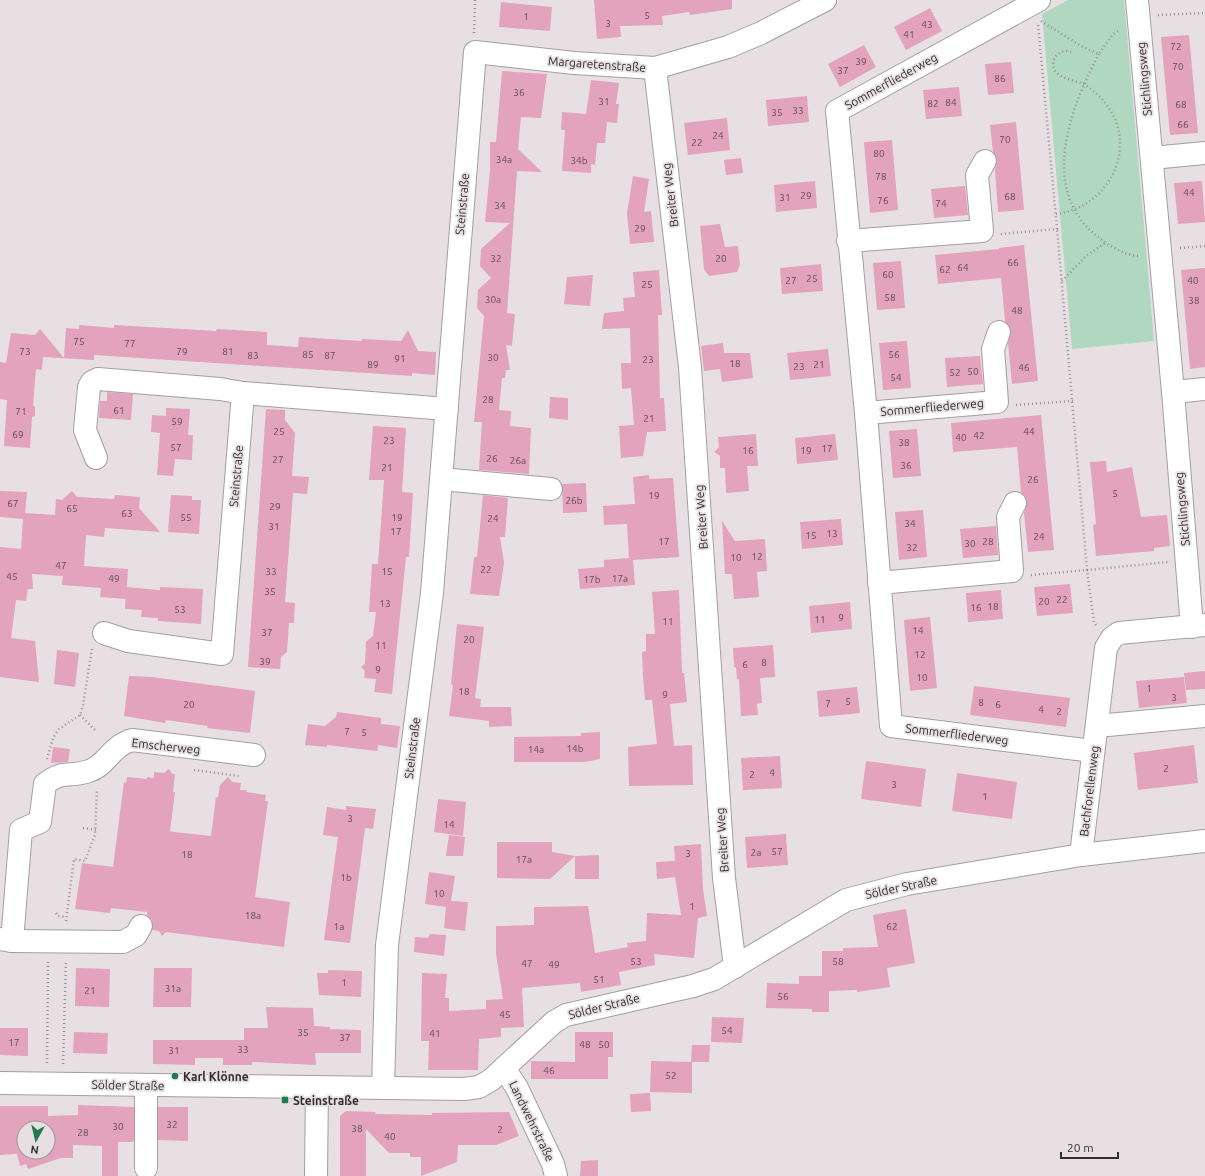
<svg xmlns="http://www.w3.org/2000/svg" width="1205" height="1176" viewBox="0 0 1205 1176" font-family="Ubuntu,sans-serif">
<rect width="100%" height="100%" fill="#e7dfe2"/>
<path fill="#b0d7c0" d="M1068,0H1124L1154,341L1072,349L1042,14Z"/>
<g fill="#e3a3bd" fill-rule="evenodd">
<path d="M594,0H732V9L690,15L689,12L662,16L663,25L620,26L621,37L597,39Z"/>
<path d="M501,2L552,7L550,31L499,27Z"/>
<path d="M930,8L942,31L906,50L894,27Z"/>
<path d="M1189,35L1198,133L1170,135L1161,37Z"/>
<path d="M864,45L876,67L840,87L828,64Z"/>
<path d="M1011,62L1014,93L988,95L985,64Z"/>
<path d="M502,71L547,74L541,118L521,117L518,149L542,172L517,171L507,313L515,314L512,346L506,345L510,370H506L505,378H502L499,410L511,411L510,426L531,428L529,474L479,470L482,422H474L484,316L477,308L478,290L491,278L480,266L481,249L510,223L485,222L490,170V142H496Z"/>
<path d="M591,80L619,83L616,104H619L617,123L607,122L605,143H597L595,165L591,164V173L562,171L565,130H561L562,112L586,114Z"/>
<path d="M959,87L962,116L926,119L923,90Z"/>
<path d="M807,96L809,122L768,126L766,100Z"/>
<path d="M727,118L730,150L688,155L684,123Z"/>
<path d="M1016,122L1024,210L998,212L995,170L997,161L993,152L990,125Z"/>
<path d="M892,140L898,210L870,213L864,142Z"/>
<path d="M741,158L743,173L726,175L724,160Z"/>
<path d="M633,176L649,179L644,212L651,211L654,242L630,244L627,213Z"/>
<path d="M815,181L817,208L776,212L774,185Z"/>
<path d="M1202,181L1205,222L1178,224L1174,183Z"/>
<path d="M965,186L968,215L934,218L931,189Z"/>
<path d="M720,224L725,247L738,246L740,265L737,272L709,276L704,269L700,226Z"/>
<path d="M1024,245L1038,381L1012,384L1008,343L1011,330L1005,321L1001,278L938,284L935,255L999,249V248Z"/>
<path d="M901,261L905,308L877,310L873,263Z"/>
<path d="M821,264L823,291L782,294L780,268Z"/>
<path d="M1205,268V367L1190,369L1181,270Z"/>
<path d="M659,270L662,315H658L660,398H664L666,431L647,432L643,456L621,458L619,426L634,425L631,388L622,389L621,363H631L630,328L602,329L604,313L624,311L623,298L635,297L633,272Z"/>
<path d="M593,275L590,306L564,304L567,277Z"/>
<path d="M79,325L114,328V325L216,331L217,329L267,332V345L298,347L299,337L362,341V339L401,341L408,330L418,351L436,352L435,375L412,373V376L94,355V360L43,357L42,370L36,369L33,405L35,407V416L32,417L30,448L4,446L7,400L0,399V362L6,363L11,333L35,335L40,329L64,358L66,328L79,329Z"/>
<path d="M907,341L911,388L883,390L879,343Z"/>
<path d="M723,343L724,353H750L753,378L722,382L720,369L704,371L701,346Z"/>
<path d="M828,349L831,376L790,380L787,353Z"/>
<path d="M980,356L983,384L947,387L945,358Z"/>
<path d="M107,392L133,394L131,420L99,418L100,401H107Z"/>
<path d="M550,397L568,398V420L549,418Z"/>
<path d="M166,408L190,409L188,435H193L192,460L175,459L173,476L157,475L160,433L151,432L152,415L166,416Z"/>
<path d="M266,409L285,410V420L295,433L292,476L309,477L307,494L293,493L285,602L295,603L294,623H289L287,652L281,657L280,669L248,667Z"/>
<path d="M1041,415L1054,550L1028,552L1024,513L1027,502L1025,496L1021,492L1017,447L953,452L951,423Z"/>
<path d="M373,426L406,428L402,492L413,493L409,557H406L392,694L374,692L376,679L364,678L365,671L361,667L365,664L366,642L373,636L376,612H369L372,564H378L384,480H369Z"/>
<path d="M917,429L921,476L893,478L889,431Z"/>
<path d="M756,434L758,466H747L749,491L726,493L725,468H720V456L714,452L719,447L718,437Z"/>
<path d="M835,434L838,460L797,464L795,438Z"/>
<path d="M1106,461L1107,472L1132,467L1141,517L1167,515L1170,546L1154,548V551L1096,556L1093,525L1096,524L1090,462Z"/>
<path d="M649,475V479L673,478L679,557L633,560L635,585L580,589L578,569L604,567V560L629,558L627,524L604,525L603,506L635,504L633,477Z"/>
<path d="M586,483L587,512L563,513L562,484Z"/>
<path d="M0,491L27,492L25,513L55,515L56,499L62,500L72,491L77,497L114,499L115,495L140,497L139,508L160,532L105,528L104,537L86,535L84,566L128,569L126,599L100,597L101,588L62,585L63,576L32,574L33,589H28L26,601L16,600L11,638L35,641L39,682L0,677V547L21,549L23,519L0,517Z"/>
<path d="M171,495L192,496V500H201L199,534L168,532Z"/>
<path d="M483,495L508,498L505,537H500L504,563L499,596L470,594L474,557H477Z"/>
<path d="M923,510L927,557L899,560L895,512Z"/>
<path d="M841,519L843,545L802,549L800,522Z"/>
<path d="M722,521L735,541L765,539L767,571L757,572L759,597L734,599L732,574H725Z"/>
<path d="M996,526L998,555L963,558L960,529Z"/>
<path d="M1070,584L1073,613L1037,616L1034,587Z"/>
<path d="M126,587L160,590V587L203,589L201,624L158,621V618L141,617L142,610L125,609Z"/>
<path d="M679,590L682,673H684L687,702L670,704L674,746L692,745L693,785L629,786L628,747L657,744L652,700H645L643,677L642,652L646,651V634H655L652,592Z"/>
<path d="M1001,590L1003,619L968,622L966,593Z"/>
<path d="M850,602L852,629L811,633L809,606Z"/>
<path d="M930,617L937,688L910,691L904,620Z"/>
<path d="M457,624L484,627L475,698L481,699L480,707H511L512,726L489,727V721L449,716L453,685L451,684Z"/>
<path d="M773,645L775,677L760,678L762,703L757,704L758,715L741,716L739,679H737L736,668L734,666L733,648Z"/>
<path d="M57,650L79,653L75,687L54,684Z"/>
<path d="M1205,671V689L1186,690L1184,673Z"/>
<path d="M129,676L152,677L255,691L250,733L207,728L208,726L166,720L165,723L124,716Z"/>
<path d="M1184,677L1187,703L1139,708L1136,681Z"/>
<path d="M974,686L1070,698L1066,727L970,715Z"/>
<path d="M857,687L860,713L819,717L817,691Z"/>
<path d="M337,712L381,718V724L400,726L397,748L378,745L377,751L327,745V747L305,745L308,724L325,726L336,717Z"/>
<path d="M600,732V759L585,762H514V737L581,736V733Z"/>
<path d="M1194,745L1198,783L1138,790L1134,753Z"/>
<path d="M53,747L70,749L68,762L51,763Z"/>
<path d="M780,756L782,788L743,790L741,758Z"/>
<path d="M866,761L926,769L921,807L861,799Z"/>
<path d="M169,769L172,774H175L173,792H175L170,831L174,832L211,836L216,797L218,798L220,785L228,777L232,782L241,783L240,790H247L246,792L266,795L265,801H268L255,897L290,902L284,947L166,932L162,936L159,931L152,930V920L147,915V912L111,908L110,913L75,909L82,863L113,867L124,782L126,783L127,777L147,779V777L154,778V772L164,773Z"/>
<path d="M957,773L1017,782L1012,819L952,811Z"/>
<path d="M438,799L466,802L463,836L434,832Z"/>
<path d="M346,806L376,809L373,829L365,828L350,943L324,940L338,837L323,835L327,807L346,810Z"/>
<path d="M786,834L788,865L747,868L745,837Z"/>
<path d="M449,835L465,837L463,856H446Z"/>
<path d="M497,842H552V852L575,856L599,855V879H575V856L550,879L497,878Z"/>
<path d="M701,844L703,889L707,916L698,918L694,958L654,954L655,965L619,972L621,985L581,992L580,983L522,988L524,1027L501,1028V1037L479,1039L478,1070H428L429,1041H421L422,973L447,974L445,998H449V1011L486,1009V1000L503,999L496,954V926L534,925V907L588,906L595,953L628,947L627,943L646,941L647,913L681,915L675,877L657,879L656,862L675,861L674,846Z"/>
<path d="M429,872L455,876L451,901L468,902L465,931L444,928L446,907L425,904Z"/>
<path d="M906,909L915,963L887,968L890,987L857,992V990L829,991V1012H812V1009L766,1008L767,983L799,984V976H822V951H843V948L878,947L873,915Z"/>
<path d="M430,934L446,935L444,956L414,952L415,937L428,938Z"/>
<path d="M76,968L110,969L109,1007L75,1006Z"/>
<path d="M154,968H192L191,1007H153Z"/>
<path d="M328,970L362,971L361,997L319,995L317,973H328Z"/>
<path d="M266,1007L313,1008L314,1026L330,1027V1029L361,1030V1053H315L316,1065L252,1062V1065H223V1058H195V1065L153,1064V1040H244V1028H268Z"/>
<path d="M712,1017L744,1018L742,1043L711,1042Z"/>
<path d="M0,1028H28V1056L0,1055Z"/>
<path d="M74,1032L108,1033L107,1054L73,1053Z"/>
<path d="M575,1032H613V1057H608V1079H531V1061L575,1062Z"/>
<path d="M692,1045H710L709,1062H692V1093L650,1092L651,1061L691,1062Z"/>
<path d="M650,1093L651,1111L631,1112L630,1094Z"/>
<path d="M78,1105L134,1107V1140L132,1142H118V1176H102V1146L73,1145V1158H61L28,1169L26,1164L20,1166L17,1154L0,1155V1106H48V1116L78,1115ZM24,1128H48V1152H24Z"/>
<path d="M158,1107H188V1141L158,1140Z"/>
<path d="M346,1111L376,1112L375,1114L432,1115V1113L509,1112L519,1136L496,1145H458L457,1162L421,1176V1157H410V1153H389L366,1129V1176H340V1116Z"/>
<path d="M598,1160V1176H580L581,1161Z"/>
</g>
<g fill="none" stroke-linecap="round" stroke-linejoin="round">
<defs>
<g id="minor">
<path d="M1039,0L837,111L866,413L891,726L1093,751"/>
<path d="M1137,0L1173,392L1192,627"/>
<path d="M655,68L690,367L724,878L735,967"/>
<path d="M1152,158L1205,153"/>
<path d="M848,241L982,231L977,175L985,161"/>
<path d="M1173,392L1205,389"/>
<path d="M866,413L997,402L993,349L999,332"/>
<path d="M96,458L85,430L89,387L92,382L98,379L220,389L243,393L447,409"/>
<path d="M441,479L551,489"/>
<path d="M879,583L1012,571L1008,517L1015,503"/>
<path d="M104,633L128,641L222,654L243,393"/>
<path d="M1097,726L1205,716"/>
<path d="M1081,855L1106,648L1112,638L1119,633L1205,625"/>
<path d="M0,939L12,941L21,830L40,822L45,784C64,769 69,778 89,771C106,766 111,746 132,740L254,755"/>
<path d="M12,941L123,942L136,935L141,926"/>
<path d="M504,1068L517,1088L553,1164L556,1176"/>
<path d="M0,1083L464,1089L479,1087L491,1080L554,1022L566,1015L693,986L714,979L846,900L907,884L1081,855L1205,841"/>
<path d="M146,1085V1168"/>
<path d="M383,1088L387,945L432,593L475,52L574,63L655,68L728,47L761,33L825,0"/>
<path d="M316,1176L317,1087"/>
</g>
</defs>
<use href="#minor" stroke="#a59ea0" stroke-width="24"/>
<g stroke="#969092" stroke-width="2.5" stroke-dasharray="1 3" stroke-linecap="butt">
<path d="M1158,15L1205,13"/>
<path d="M1041,21L1081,46L1099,54L1113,34L1120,30"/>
<path d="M474,33L475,0"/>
<path d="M1099,54C1070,108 1038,191 1098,237C1111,247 1125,256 1141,256"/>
<path d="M1056,214C1108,208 1140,148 1106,104C1100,96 1092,89 1083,84C1074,80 1062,79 1055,71C1049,58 1060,47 1074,53"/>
<path d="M1001,234L1057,229L1038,24"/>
<path d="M1180,248L1205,246"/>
<path d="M1062,281L1086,256L1105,243"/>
<path d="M1016,405L1073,401"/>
<path d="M1031,575L1087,570L1057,229"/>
<path d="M1096,625L1094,623L1087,570L1168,562"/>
<path d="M80,715L95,730"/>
<path d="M47,759L53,738L59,729L80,715L83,705L92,649"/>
<path d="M194,770L239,776"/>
<path d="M83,828L96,830"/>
<path d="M56,913L58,916L66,917"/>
<path d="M66,921L74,859L85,861L95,835L97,790"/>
<path d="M47,1063L48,962"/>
<path d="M63,1064L66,961"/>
</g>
<use href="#minor" stroke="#fff" stroke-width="22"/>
</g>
<g fill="#1e7a50" stroke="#e7dfe2" stroke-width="1.5">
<circle cx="175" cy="1076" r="4"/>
<rect x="281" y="1096" width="8" height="8" rx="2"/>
</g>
<g text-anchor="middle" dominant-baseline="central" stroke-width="3.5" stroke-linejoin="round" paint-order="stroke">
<g font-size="10" fill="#5e4b52">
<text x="647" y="15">5</text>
<text x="526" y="16">1</text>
<text x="608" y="23">3</text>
<text x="927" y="24">43</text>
<text x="909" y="34">41</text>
<text x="1176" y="46">72</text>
<text x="861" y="61">39</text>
<text x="1178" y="66">70</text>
<text x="843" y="70">37</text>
<text x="1000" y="78">86</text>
<text x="519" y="92">36</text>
<text x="604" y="101">31</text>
<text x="951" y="102">84</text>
<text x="933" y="103">82</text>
<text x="1181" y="104">68</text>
<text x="798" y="110">33</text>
<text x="777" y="112">35</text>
<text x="1183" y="124">66</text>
<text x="718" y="135">24</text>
<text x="1005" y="139">70</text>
<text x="697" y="142">22</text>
<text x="879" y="153">80</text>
<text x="504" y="159">34a</text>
<text x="579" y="160">34b</text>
<text x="881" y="176">78</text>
<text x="1189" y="192">44</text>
<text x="806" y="195">29</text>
<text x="1010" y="196">68</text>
<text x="785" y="197">31</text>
<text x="883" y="200">76</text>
<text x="941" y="203">74</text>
<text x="500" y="205">34</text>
<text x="640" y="228">29</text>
<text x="496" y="258">32</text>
<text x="721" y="258">20</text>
<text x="1013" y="262">66</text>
<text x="963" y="267">64</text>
<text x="945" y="269">62</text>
<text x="888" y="274">60</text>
<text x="812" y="278">25</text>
<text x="791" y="280">27</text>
<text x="1193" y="280">40</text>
<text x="647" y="284">25</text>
<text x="890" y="297">58</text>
<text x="493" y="299">30a</text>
<text x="1194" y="300">38</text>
<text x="1017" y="310">48</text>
<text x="79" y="341">75</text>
<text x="130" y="343">77</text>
<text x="25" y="351">73</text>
<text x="182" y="351">79</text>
<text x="228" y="351">81</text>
<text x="308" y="354">85</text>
<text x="894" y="354">56</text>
<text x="253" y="355">83</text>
<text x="330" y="355">87</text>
<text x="493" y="357">30</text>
<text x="400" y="358">91</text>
<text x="648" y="359">23</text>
<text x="735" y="363">18</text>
<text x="373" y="364">89</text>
<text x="819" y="364">21</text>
<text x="799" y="366">23</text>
<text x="1024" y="367">46</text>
<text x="973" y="371">50</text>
<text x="955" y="372">52</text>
<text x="896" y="377">54</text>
<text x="488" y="399">28</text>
<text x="119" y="410">61</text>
<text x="21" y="411">71</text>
<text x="649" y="418">21</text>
<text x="177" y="421">59</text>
<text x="279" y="431">25</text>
<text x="1029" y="431">44</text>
<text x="18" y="434">69</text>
<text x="979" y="435">42</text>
<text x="961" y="437">40</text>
<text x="389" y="440">23</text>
<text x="904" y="442">38</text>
<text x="176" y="447">57</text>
<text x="827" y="448">17</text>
<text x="748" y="450">16</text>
<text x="806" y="450">19</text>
<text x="492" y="458">26</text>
<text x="278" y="459">27</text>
<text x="518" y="460">26a</text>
<text x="906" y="465">36</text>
<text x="387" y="467">21</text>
<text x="1033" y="479">26</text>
<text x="1115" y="493">5</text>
<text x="654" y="495">19</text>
<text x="574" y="500">26b</text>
<text x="13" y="503">67</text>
<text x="275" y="506">29</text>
<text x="72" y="508">65</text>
<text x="127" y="513">63</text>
<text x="186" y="517">55</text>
<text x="397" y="517">19</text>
<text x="493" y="518">24</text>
<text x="910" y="523">34</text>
<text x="274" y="526">31</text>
<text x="396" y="531">17</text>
<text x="832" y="533">13</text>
<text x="811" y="535">15</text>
<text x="1039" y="536">24</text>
<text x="664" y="541">17</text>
<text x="988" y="541">28</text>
<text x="970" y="543">30</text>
<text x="912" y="547">32</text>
<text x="757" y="556">12</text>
<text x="736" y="557">10</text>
<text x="61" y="565">47</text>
<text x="486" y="569">22</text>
<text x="271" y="571">33</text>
<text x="387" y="571">15</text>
<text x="12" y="576">45</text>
<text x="114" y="578">49</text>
<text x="620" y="578">17a</text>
<text x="592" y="579">17b</text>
<text x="270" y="591">35</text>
<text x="1062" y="599">22</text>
<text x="1044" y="601">20</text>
<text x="385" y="603">13</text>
<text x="993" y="606">18</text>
<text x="976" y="607">16</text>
<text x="180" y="609">53</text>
<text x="841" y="617">9</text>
<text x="820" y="619">11</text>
<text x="668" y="621">11</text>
<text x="918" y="630">14</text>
<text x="267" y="632">37</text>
<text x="469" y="639">20</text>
<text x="381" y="645">11</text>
<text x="920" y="654">12</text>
<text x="265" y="661">39</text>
<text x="764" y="662">8</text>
<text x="745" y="664">6</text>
<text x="378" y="669">9</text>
<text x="922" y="677">10</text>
<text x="1149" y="688">1</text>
<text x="464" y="691">18</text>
<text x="665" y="694">9</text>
<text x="1174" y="697">3</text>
<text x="848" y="701">5</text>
<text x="981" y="702">8</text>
<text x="828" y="703">7</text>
<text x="189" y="704">20</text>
<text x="998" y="704">6</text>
<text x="1041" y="709">4</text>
<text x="1059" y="711">2</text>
<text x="347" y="731">7</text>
<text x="364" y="732">5</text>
<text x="575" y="748">14b</text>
<text x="536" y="749">14a</text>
<text x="1166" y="768">2</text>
<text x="772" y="772">4</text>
<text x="752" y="774">2</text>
<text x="894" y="784">3</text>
<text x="985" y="796">1</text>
<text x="350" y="818">3</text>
<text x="449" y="824">14</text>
<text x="777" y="851">57</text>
<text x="756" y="852">2a</text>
<text x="688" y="853">3</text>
<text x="187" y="854">18</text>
<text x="524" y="859">17a</text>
<text x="346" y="877">1b</text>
<text x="439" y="893">10</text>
<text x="692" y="906">1</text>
<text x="253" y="915">18a</text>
<text x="339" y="926">1a</text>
<text x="892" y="926">62</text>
<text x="636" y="961">53</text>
<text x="838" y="961">58</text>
<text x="527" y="963">47</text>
<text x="554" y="964">49</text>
<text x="599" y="979">51</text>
<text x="344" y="982">1</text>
<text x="173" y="988">31a</text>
<text x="90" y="990">21</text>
<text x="783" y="996">56</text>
<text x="505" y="1014">45</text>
<text x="727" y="1030">54</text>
<text x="303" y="1032">35</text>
<text x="435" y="1033">41</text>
<text x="345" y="1037">37</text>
<text x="14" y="1042">17</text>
<text x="585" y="1044">48</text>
<text x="604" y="1044">50</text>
<text x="243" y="1049">33</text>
<text x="174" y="1050">31</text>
<text x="549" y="1070">46</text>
<text x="671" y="1075">52</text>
<text x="172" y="1124">32</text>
<text x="118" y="1126">30</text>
<text x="357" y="1128">38</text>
<text x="500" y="1129">2</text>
<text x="83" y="1132">28</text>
<text x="390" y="1136">40</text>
</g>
<g font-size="12" fill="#312e2f" stroke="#e7dfe2">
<text transform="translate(597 64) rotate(4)">Margaretenstraße</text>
<text transform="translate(1144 79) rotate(-95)">Stichlingsweg</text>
<text transform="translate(891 81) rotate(-29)">Sommerfliederweg</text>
<text transform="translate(670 195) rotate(-97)">Breiter Weg</text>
<text transform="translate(462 204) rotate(-85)">Steinstraße</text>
<text transform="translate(932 407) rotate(-5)">Sommerfliederweg</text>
<text transform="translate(236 476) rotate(-85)">Steinstraße</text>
<text transform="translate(1182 509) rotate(-95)">Stichlingsweg</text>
<text transform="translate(701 517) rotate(-94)">Breiter Weg</text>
<text transform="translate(957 734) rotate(7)">Sommerfliederweg</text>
<text transform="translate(166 746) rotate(6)">Emscherweg</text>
<text transform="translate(412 748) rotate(-83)">Steinstraße</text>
<text transform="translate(1089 791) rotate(-83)">Bachforellenweg</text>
<text transform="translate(722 840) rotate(-94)">Breiter Weg</text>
<text transform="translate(901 887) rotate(-12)">Sölder Straße</text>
<text transform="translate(604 1006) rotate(-14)">Sölder Straße</text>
<text transform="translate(128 1085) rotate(1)">Sölder Straße</text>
<text transform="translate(532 1121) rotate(64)">Landwehrstraße</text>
</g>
<g font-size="12" font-weight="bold" fill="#312e2f" stroke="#e7dfe2" text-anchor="start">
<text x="183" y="1076">Karl Klönne</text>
<text x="293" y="1100">Steinstraße</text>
</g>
</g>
<g transform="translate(36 1140) rotate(188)"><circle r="19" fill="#e7dfe2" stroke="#9e989a"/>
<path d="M0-3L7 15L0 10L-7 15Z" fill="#1e7a50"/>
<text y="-6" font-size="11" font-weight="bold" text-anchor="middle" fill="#312e2f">N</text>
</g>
<path d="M1061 1152v6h57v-6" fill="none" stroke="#312e2f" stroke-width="2"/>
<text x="1067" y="1152" font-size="12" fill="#312e2f" stroke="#e7dfe2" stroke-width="3" paint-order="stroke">20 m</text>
</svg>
